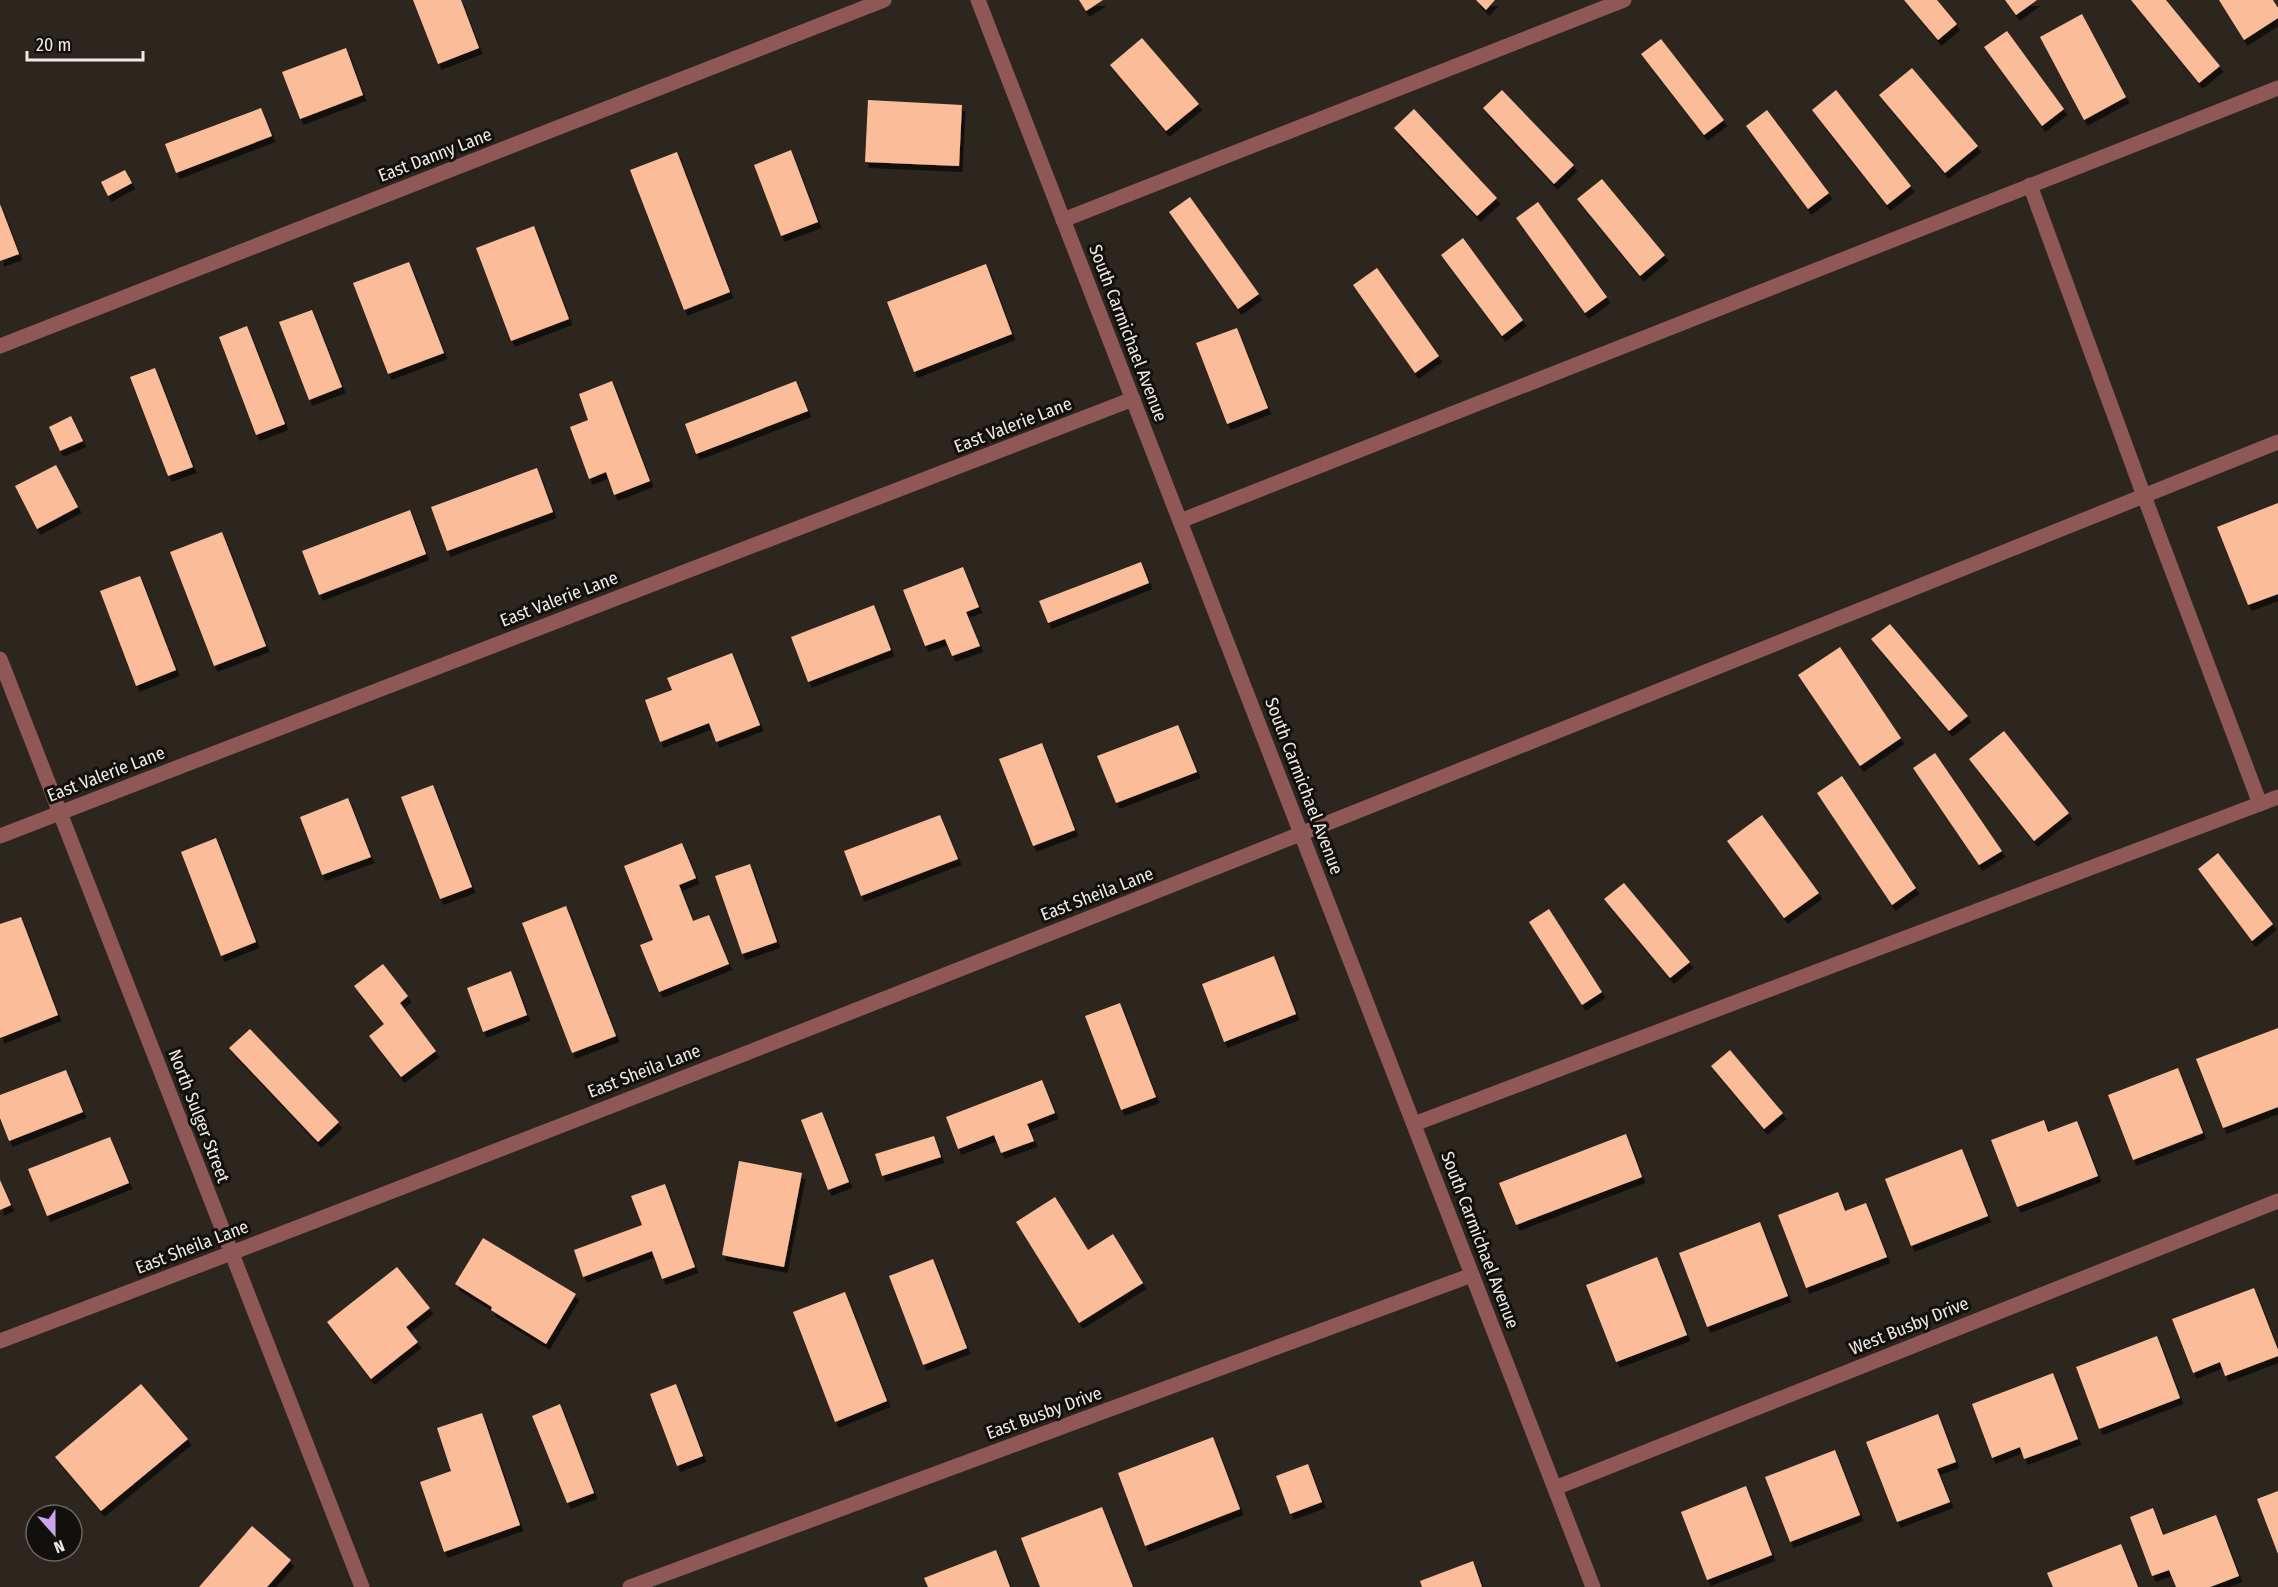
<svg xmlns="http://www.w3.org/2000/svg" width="2278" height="1587" viewBox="0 0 2278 1587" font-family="'Fira Sans Condensed',sans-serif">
<defs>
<filter id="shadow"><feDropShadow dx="3.5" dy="6" stdDeviation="0" flood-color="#0009"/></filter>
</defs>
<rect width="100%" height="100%" fill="#2d261f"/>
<g fill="#fbbc99" filter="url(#shadow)">
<path d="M413,0H461L479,48L438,64Z"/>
<path d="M1079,0H1103L1086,11Z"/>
<path d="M1476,0H1495L1486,10Z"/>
<path d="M1904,0H1937L1957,24L1938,40Z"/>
<path d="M2005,0H2037L2016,15Z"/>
<path d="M2131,0H2166L2220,66L2199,83Z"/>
<path d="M2219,0H2273L2278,8V18L2244,40Z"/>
<path d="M2082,14L2126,97L2084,120L2040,37Z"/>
<path d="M2007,31L2064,109L2042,126L1984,47Z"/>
<path d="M1142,38L1199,104L1166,131L1110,65Z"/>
<path d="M1661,39L1724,120L1704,135L1641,54Z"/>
<path d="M346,48L363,95L300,119L282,72Z"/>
<path d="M1912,68L1978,146L1945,173L1879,95Z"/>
<path d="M1502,90L1574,165L1554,184L1483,108Z"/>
<path d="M1836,90L1911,186L1887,205L1812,110Z"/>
<path d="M868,100L962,105L959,166L865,162Z"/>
<path d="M261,108L272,136L176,173L165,144Z"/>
<path d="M1414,109L1497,198L1477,216L1394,128Z"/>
<path d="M1767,110L1829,193L1808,209L1746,126Z"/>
<path d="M791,150L818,222L781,236L754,165Z"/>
<path d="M677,152L730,292L684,310L630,170Z"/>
<path d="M125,170L132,183L108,196L101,182Z"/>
<path d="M1602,179L1665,255L1640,276L1577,199Z"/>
<path d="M1190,197L1259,294L1238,309L1169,212Z"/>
<path d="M1538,202L1607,297L1585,313L1516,218Z"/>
<path d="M0,204L19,254L0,261Z"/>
<path d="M534,226L569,319L511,341L476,248Z"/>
<path d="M1463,238L1523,320L1502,336L1441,255Z"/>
<path d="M409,262L444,353L388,374L353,283Z"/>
<path d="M986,264L1012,334L914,372L887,302Z"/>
<path d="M1377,268L1439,356L1415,373L1353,285Z"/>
<path d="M312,310L342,387L309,400L279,322Z"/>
<path d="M247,326L285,424L256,435L219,337Z"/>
<path d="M1237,328L1268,408L1227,424L1196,343Z"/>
<path d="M155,368L193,467L168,476L130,377Z"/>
<path d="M612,381L650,481L614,495L606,472L589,479L570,427L588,420L579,394Z"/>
<path d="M796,381L808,411L696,454L685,424Z"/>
<path d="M71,416L83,441L60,451L49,427Z"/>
<path d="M56,465L78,507L37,529L15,486Z"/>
<path d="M537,468L553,512L447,551L431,507Z"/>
<path d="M2278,503V594L2248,605L2217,527Z"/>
<path d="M410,510L426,554L319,595L302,551Z"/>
<path d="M222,532L266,646L214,666L170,552Z"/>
<path d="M1141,562L1149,583L1048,623L1039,601Z"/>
<path d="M963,567L979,607L966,612L980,646L952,656L945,639L925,646L903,590Z"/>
<path d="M140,576L176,670L136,686L100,591Z"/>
<path d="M874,605L891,650L808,682L791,637Z"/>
<path d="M1890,624L1968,716L1949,731L1871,639Z"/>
<path d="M1840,647L1901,738L1860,766L1798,675Z"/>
<path d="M732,653L760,725L716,742L709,723L660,742L645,700L672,690L667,678Z"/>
<path d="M1178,725L1197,772L1116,803L1097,756Z"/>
<path d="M2004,731L2069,813L2034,841L1969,759Z"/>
<path d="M1042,743L1075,830L1033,846L999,759Z"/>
<path d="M1935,753L2002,851L1979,865L1913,768Z"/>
<path d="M1842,776L1916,888L1892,905L1817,793Z"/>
<path d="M433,785L472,887L440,899L401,797Z"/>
<path d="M348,798L371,857L322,875L300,817Z"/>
<path d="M940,815L958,859L861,896L844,851Z"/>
<path d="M1762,815L1819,893L1784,918L1727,841Z"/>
<path d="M216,838L256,942L221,956L181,852Z"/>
<path d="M682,843L696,878L679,885L693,921L709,915L729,964L659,992L640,945L653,940L624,866Z"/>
<path d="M2218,853L2273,924L2252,941L2198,869Z"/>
<path d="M750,864L777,942L742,954L715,876Z"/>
<path d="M1624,883L1690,962L1670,978L1604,899Z"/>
<path d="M566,906L616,1036L572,1053L522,923Z"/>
<path d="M1549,909L1602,992L1582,1005L1529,922Z"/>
<path d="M21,917L58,1015L0,1038V924Z"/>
<path d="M1274,956L1296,1014L1224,1042L1202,984Z"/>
<path d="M383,964L408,996L400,1003L436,1051L401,1077L369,1036L384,1024L354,986Z"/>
<path d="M511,971L527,1015L483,1032L467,988Z"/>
<path d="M1120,1003L1156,1097L1121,1110L1085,1016Z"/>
<path d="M2278,1028V1107L2223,1128L2196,1059Z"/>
<path d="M250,1029L339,1122L318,1142L229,1048Z"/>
<path d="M1730,1050L1783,1113L1764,1129L1711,1066Z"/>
<path d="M2178,1068L2203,1133L2133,1160L2108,1095Z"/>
<path d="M66,1070L83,1112L9,1141L0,1118V1095Z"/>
<path d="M1042,1080L1055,1113L1027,1124L1034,1141L1001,1153L994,1135L958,1149L946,1117Z"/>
<path d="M822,1112L849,1182L828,1190L801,1120Z"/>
<path d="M2044,1120L2048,1132L2077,1121L2098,1176L2017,1207L1991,1140Z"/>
<path d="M1626,1134L1642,1177L1516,1225L1499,1183Z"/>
<path d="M934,1136L941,1157L882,1176L875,1154Z"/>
<path d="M110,1137L129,1183L47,1216L28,1169Z"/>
<path d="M1962,1149L1988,1216L1911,1246L1885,1179Z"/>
<path d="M739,1161L802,1173L784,1267L722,1255Z"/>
<path d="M0,1180L11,1205L0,1210Z"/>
<path d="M665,1184L695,1267L662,1279L652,1251L583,1277L574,1250L642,1225L631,1196Z"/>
<path d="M1838,1192L1845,1211L1866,1203L1887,1257L1806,1288L1778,1215Z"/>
<path d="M1055,1197L1088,1250L1113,1234L1143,1283L1079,1323L1016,1222Z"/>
<path d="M1760,1222L1788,1296L1707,1327L1679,1253Z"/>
<path d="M483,1238L576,1294L546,1344L491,1310L492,1307L455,1284Z"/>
<path d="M1657,1257L1687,1335L1616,1362L1586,1285Z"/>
<path d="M933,1259L967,1348L923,1365L889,1276Z"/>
<path d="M397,1267L430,1308L406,1327L418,1342L371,1379L327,1322Z"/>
<path d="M2254,1288L2278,1350V1356L2225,1376L2220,1362L2193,1373L2172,1319Z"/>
<path d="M845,1292L887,1401L835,1422L793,1312Z"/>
<path d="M2157,1336L2180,1398L2099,1429L2076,1367Z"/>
<path d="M2053,1373L2078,1439L2024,1459L2020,1447L1992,1458L1972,1404Z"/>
<path d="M141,1384L188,1439L101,1511L55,1457Z"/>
<path d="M676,1384L703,1456L677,1466L650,1394Z"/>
<path d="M560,1404L594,1493L567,1503L532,1416Z"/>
<path d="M482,1413L520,1525L444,1552L420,1482L451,1471L437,1428Z"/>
<path d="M1938,1414L1956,1462L1937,1469L1950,1502L1897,1522L1866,1442Z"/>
<path d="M1213,1437L1240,1509L1145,1546L1118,1473Z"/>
<path d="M1835,1450L1860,1515L1790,1542L1765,1477Z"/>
<path d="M1308,1464L1322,1502L1290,1514L1276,1476Z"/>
<path d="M1746,1486L1772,1555L1707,1580L1681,1512Z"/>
<path d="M2278,1491V1554L2257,1499Z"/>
<path d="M1102,1507L1133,1587H1040L1021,1538Z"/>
<path d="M2153,1508L2163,1535L2216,1515L2239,1576L2210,1587H2176L2169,1570L2152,1576L2130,1517Z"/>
<path d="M252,1526L291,1560L267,1587H199Z"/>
<path d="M2121,1544L2138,1587H2053L2047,1573Z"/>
<path d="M996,1550L1010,1587H928L924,1578Z"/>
<path d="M1473,1561L1482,1587H1422L1420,1581Z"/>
</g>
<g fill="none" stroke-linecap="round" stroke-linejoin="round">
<g stroke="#905757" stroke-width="15">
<path d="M978,0L1593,1587"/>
<path d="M2030,185L2144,496L2260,804"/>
<path d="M1063,220L1624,0"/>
<path d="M0,346L884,0"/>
<path d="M1180,521L2278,88"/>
<path d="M0,659L362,1587"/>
<path d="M0,836L1133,399"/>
<path d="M1414,1124L2278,797"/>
<path d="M0,1341C764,1052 1521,746 2278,442"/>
<path d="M1555,1488L2278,1201"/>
<path d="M630,1587L1472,1275"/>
</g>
</g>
<g text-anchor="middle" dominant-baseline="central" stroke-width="6" stroke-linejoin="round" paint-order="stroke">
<g font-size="18" fill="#efeae6" stroke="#12100c">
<text transform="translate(435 155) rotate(-21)">East Danny Lane</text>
<text transform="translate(1128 333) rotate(69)">South Carmichael Avenue</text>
<text transform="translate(1013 425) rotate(-21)">East Valerie Lane</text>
<text transform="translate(559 599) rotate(-21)">East Valerie Lane</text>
<text transform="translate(106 774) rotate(-21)">East Valerie Lane</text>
<text transform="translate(1304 786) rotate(69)">South Carmichael Avenue</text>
<text transform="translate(1097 894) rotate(-21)">East Sheila Lane</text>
<text transform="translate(644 1071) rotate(-21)">East Sheila Lane</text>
<text transform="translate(199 1116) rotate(69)">North Sulger Street</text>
<text transform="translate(1480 1240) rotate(69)">South Carmichael Avenue</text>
<text transform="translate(192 1247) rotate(-21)">East Sheila Lane</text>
<text transform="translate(1909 1326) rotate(-22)">West Busby Drive</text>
<text transform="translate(1044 1413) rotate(-20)">East Busby Drive</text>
</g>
</g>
<g transform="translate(54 1533) rotate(159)"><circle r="28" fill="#12100c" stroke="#6a6763" stroke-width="1.5"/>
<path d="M0-4.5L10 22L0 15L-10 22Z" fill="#c9a5ee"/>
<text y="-9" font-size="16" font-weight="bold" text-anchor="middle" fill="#efeae6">N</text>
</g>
<path d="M27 51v9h116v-9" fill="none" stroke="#efeae6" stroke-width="3"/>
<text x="36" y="51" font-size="18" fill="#efeae6" stroke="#12100c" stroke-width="4.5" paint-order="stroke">20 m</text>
</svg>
